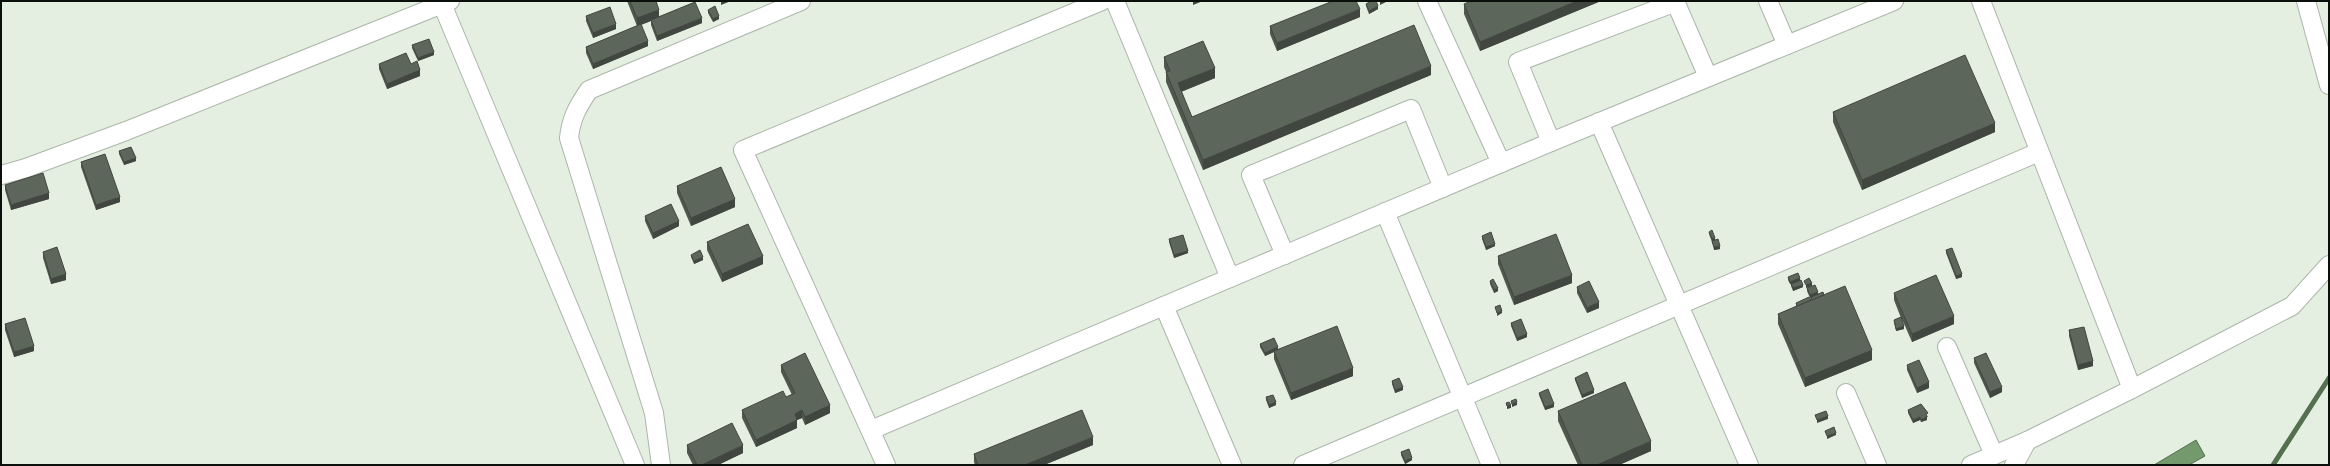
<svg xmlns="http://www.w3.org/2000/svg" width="2330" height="466" viewBox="0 0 2330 466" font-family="Arial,sans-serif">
<rect width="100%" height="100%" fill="#e4efe2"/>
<path fill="#73996c" stroke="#54704f" d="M2196,440L2205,456L2189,465H2154Z"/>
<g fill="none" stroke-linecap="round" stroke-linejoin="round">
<path stroke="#54704f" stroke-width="5" d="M2273,465L2329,378"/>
<defs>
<g id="minor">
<path d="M1115,1L1230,278"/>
<path d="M1427,1L1501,163"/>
<path d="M1675,1L1708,77"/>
<path d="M1768,1L1787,45"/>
<path d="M1981,1L2132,389"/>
<path d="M2306,1L2329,85"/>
<path d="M442,4L635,465"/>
<path d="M1599,122L1749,465"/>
<path d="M1551,142L1518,62L1676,2"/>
<path d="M1,175L26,168L126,131L450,1"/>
<path d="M1385,212L1491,465"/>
<path d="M1285,255L1251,175L1411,109L1443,188"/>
<path d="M1164,306L1232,465"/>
<path d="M1947,347L1994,455"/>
<path d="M1846,393L1877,465"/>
<path d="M871,430L1551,142L1894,1"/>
<path d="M661,465L654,413L569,138C571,118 578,106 589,90L801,1"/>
<path d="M886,465L743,150L1102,1"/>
<path d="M1303,465L2039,152"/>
<path d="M1971,465L2027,441L2132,389L2292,306L2329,265"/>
<path d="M2014,465L2027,441"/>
</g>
</defs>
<use href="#minor" stroke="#abb6aa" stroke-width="20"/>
<use href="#minor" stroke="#fff" stroke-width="18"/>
</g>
<g fill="#50584e">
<path d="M627,1H656L659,16L702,23L657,41L651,25V21L641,25L648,46L593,69L586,53V47L637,26Z"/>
<path d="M1601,1L1480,51L1464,14V4Z"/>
<path d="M1366,4L1378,9L1369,14L1366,6Z"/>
<path d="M708,10L719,19L713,22L708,13Z"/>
<path d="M586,16L616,29L593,38L586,21Z"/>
<path d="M1360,17L1277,51L1270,34V26Z"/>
<path d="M412,45L434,55L418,61L412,48Z"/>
<path d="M1164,57L1215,78L1181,92L1192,117L1431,75L1203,170L1166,82V72L1164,67Z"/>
<path d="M379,64H411L420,76L387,89L379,69Z"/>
<path d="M1833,112L1995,132L1862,190L1833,122Z"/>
<path d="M119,151L136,161L124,165L119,154Z"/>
<path d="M81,162L120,202L96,210L81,167Z"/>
<path d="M5,185L49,199L11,210L5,190Z"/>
<path d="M677,186L735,207L691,226L677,193Z"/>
<path d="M645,216L679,226L653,239L645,221Z"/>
<path d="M1709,232L1715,240L1720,249L1714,250L1712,242L1709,234Z"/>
<path d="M1482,236L1495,246L1486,250L1482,239Z"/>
<path d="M1169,239L1188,253L1174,258L1169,242Z"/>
<path d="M707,242L763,264L722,282L707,250Z"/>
<path d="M1946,250L1962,277L1956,279L1946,253Z"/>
<path d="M43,252L66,280L51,284L43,258Z"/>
<path d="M691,255L703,260L694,264L691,257Z"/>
<path d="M1498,256L1572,283L1514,305L1498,264Z"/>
<path d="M1788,277L1800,280L1803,287L1793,291L1791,286V284H1790L1788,280Z"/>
<path d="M1490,281L1498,291L1494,293L1490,284Z"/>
<path d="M1577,287L1599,308L1587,313L1577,293Z"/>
<path d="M1807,288L1818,294L1824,295L1872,360L1805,387L1778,324V314L1796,306V303L1811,300V298H1810L1807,291Z"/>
<path d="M1894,293L1954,324L1912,342L1902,319L1904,329L1896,331L1894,322V320L1901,318L1894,300Z"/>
<path d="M1511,323L1527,337L1517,341L1511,326Z"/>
<path d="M5,324L34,351L14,357L5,330Z"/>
<path d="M2069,330L2093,366L2078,370L2069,336Z"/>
<path d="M1260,344L1278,349L1353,376L1291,400L1274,359V352L1265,356L1260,347Z"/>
<path d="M1974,358L2002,392L1990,398L1974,363Z"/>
<path d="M781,365L830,413L805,425L802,418L797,420V428L756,447L742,418V410L786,397L792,395L781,372Z"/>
<path d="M1907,365L1929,388L1917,393L1907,370Z"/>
<path d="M1575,378L1594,393L1582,398L1575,380Z"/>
<path d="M1392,381L1403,390L1395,393L1392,384Z"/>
<path d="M1539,393L1554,407L1545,410L1539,395Z"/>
<path d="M1266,397L1276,405L1269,408L1266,400Z"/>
<path d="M1908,410L1928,416L1927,417V420L1921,422L1920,420L1913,423L1908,413Z"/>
<path d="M1558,411L1651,451L1619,465H1578L1558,421Z"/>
<path d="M687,445L743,453L718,465H693L687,453Z"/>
<path d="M1093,445L1044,465H975L974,462V454Z"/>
<path d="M1401,452L1412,460L1405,464L1401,455Z"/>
</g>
<g fill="#414740">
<path d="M721,1H731L721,5Z"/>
<path d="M1193,1H1203L1193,5Z"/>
<path d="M1383,1H1388L1380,5V2Z"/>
<path d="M1577,1H1601L1480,51V42Z"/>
<path d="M1378,6V9L1369,14V11Z"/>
<path d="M1360,9V17L1277,51V43Z"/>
<path d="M659,10V18L637,26V18Z"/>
<path d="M719,16V19L713,22V19Z"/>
<path d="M702,18V23L657,41V36Z"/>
<path d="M616,24V29L593,38V33Z"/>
<path d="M648,41V46L593,69V64Z"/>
<path d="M434,52V55L418,61V58Z"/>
<path d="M1431,66V75L1203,170V160Z"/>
<path d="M1215,68V78L1178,93V83Z"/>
<path d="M420,70V76L387,89V84Z"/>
<path d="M1995,123V132L1862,190V180Z"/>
<path d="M136,158V161L124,165V162Z"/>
<path d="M49,193V199L11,210V205Z"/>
<path d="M120,197V202L96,210V205Z"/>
<path d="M735,199V207L691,226V218Z"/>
<path d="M679,221V226L653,239V233Z"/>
<path d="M1715,238V240L1712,242V239Z"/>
<path d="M1495,244V246L1486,250V247Z"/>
<path d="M1720,246V249L1714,250V247Z"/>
<path d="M1188,251V253L1174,258V255Z"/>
<path d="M763,256V264L722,282V274Z"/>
<path d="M703,257V260L694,264V261Z"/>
<path d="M66,274V280L51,284V279Z"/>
<path d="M1962,274V277L1956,279V276Z"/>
<path d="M1572,275V283L1514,305V297Z"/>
<path d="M1800,278V281L1790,284V282Z"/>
<path d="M1812,283V286L1806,288V285Z"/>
<path d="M1803,285V287L1793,291V288Z"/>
<path d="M1498,288V291L1494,293V290Z"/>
<path d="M1818,292V295L1810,298V295Z"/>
<path d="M1599,302V308L1587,313V308Z"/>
<path d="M1502,311V313L1497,316V313Z"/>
<path d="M1954,316V324L1912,342V334Z"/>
<path d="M1904,326V329L1896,331V329Z"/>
<path d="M1527,334V337L1517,341V338Z"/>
<path d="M34,346V351L14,357V352Z"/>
<path d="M1278,347V350L1265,356V353Z"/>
<path d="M1872,350V360L1805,387V378Z"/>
<path d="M2093,361V366L2078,370V365Z"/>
<path d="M1353,368V376L1291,400V393Z"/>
<path d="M1929,382V388L1917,393V388Z"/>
<path d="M1403,387V390L1395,393V390Z"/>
<path d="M2002,387V392L1990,398V392Z"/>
<path d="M1594,390V393L1582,398V395Z"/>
<path d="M1276,402V405L1269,408V405Z"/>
<path d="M1517,402V405L1512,407V404Z"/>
<path d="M1554,404V407L1545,410V407Z"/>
<path d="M830,405V413L805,425V417Z"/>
<path d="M1511,405V408L1507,409V406Z"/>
<path d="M802,410V418L797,420V428L756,447V440L795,414Z"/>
<path d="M1828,416V419L1817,423V420Z"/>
<path d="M1920,417V420L1913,423V420Z"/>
<path d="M1927,417V420L1921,422V420Z"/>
<path d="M1836,433V435L1827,439V436Z"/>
<path d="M1093,437V445L1044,465H1025Z"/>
<path d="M1651,441V451L1619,465H1597Z"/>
<path d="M743,445V453L718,465H702Z"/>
<path d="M1412,458V460L1405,464V461Z"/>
</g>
<g fill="#5d665b" stroke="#414740">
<path d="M630,1H656L659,10L637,18Z"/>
<path d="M1333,1H1356L1360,9L1277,43L1270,26Z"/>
<path d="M1371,1H1376L1378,6L1369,11L1366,4Z"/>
<path d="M1471,1H1577L1480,42L1464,4Z"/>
<path d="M695,2L702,18L657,36L651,20Z"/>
<path d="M715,6L719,16L713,19L708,10Z"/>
<path d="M610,7L616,24L593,33L586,16Z"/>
<path d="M641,24L648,41L593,64L586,47Z"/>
<path d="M1414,25L1431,66L1203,160L1166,72L1170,71L1164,57L1203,41L1215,68L1178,83L1192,117Z"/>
<path d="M429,39L434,52L418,58L412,45Z"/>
<path d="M406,53L411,64L417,61L420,70L387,84L379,64Z"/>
<path d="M1965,55L1995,123L1862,180L1833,112Z"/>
<path d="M131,147L136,158L124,162L119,151Z"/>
<path d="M105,154L120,197L96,205L81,162Z"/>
<path d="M721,167L735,199L691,218L677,186Z"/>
<path d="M43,173L49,193L11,205L5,185Z"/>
<path d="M671,204L679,221L653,233L645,216Z"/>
<path d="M748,224L763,256L722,274L707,242Z"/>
<path d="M1712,230L1715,238L1712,239L1709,232Z"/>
<path d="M1491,232L1495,244L1486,247L1482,236Z"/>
<path d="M1556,234L1572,275L1514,297L1498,256Z"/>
<path d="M1183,235L1188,251L1174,255L1169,239Z"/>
<path d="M1718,239L1720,246L1714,247L1712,241Z"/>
<path d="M57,247L66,274L51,279L43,252Z"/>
<path d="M1952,248L1962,274L1956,276L1946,250Z"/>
<path d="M700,250L703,257L694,261L691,255Z"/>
<path d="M1798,273L1800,278L1790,282L1788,277Z"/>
<path d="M1936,275L1954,316L1912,334L1894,293Z"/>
<path d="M1809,278L1812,283L1806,285L1804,281Z"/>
<path d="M1493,279L1498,288L1494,290L1490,281Z"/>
<path d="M1801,280L1803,285L1793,288L1791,284Z"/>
<path d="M1589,281L1599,302L1587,308L1577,287Z"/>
<path d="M1815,285L1818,292L1810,295L1807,288Z"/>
<path d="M1845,286L1872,350L1805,378L1778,314Z"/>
<path d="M1823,292L1824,295L1812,300L1811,297Z"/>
<path d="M1809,297L1811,300L1797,306L1796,303Z"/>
<path d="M1500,305L1502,311L1497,313L1495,307Z"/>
<path d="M1901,317L1904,326L1896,329L1894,320Z"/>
<path d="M25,318L34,346L14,352L5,324Z"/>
<path d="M1521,319L1527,334L1517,338L1511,323Z"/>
<path d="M1337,326L1353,368L1291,393L1274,351Z"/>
<path d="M2084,327L2093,361L2078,365L2069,330Z"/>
<path d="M1274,338L1278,347L1265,353L1260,344Z"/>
<path d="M805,353L830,405L805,417L802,410L795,414L797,420L756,440L742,410L783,391L786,397L795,393L781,365Z"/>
<path d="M1986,353L2002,387L1990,392L1974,358Z"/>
<path d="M1919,360L1929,382L1917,388L1907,365Z"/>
<path d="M1587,372L1594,390L1582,395L1575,378Z"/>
<path d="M1399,378L1403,387L1395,390L1392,381Z"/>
<path d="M1625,382L1651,441L1597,465H1582L1558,411Z"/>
<path d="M1548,389L1554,404L1545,407L1539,393Z"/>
<path d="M1273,395L1276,402L1269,405L1266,397Z"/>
<path d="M1516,399L1517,402L1512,404L1511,401Z"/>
<path d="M1509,402L1511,405L1507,406L1506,403Z"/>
<path d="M1921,404L1928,413L1926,414L1927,417L1921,420L1920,417L1913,420L1908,410Z"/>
<path d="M1082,410L1093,437L1025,465H978L974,454Z"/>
<path d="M1826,411L1828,416L1817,420L1815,415Z"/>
<path d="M732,423L743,445L702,465H697L687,445Z"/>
<path d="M1834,427L1836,433L1827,436L1825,431Z"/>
<path d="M1409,449L1412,458L1405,461L1401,452Z"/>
</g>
<rect width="2330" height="466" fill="none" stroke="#0c100c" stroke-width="4"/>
</svg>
